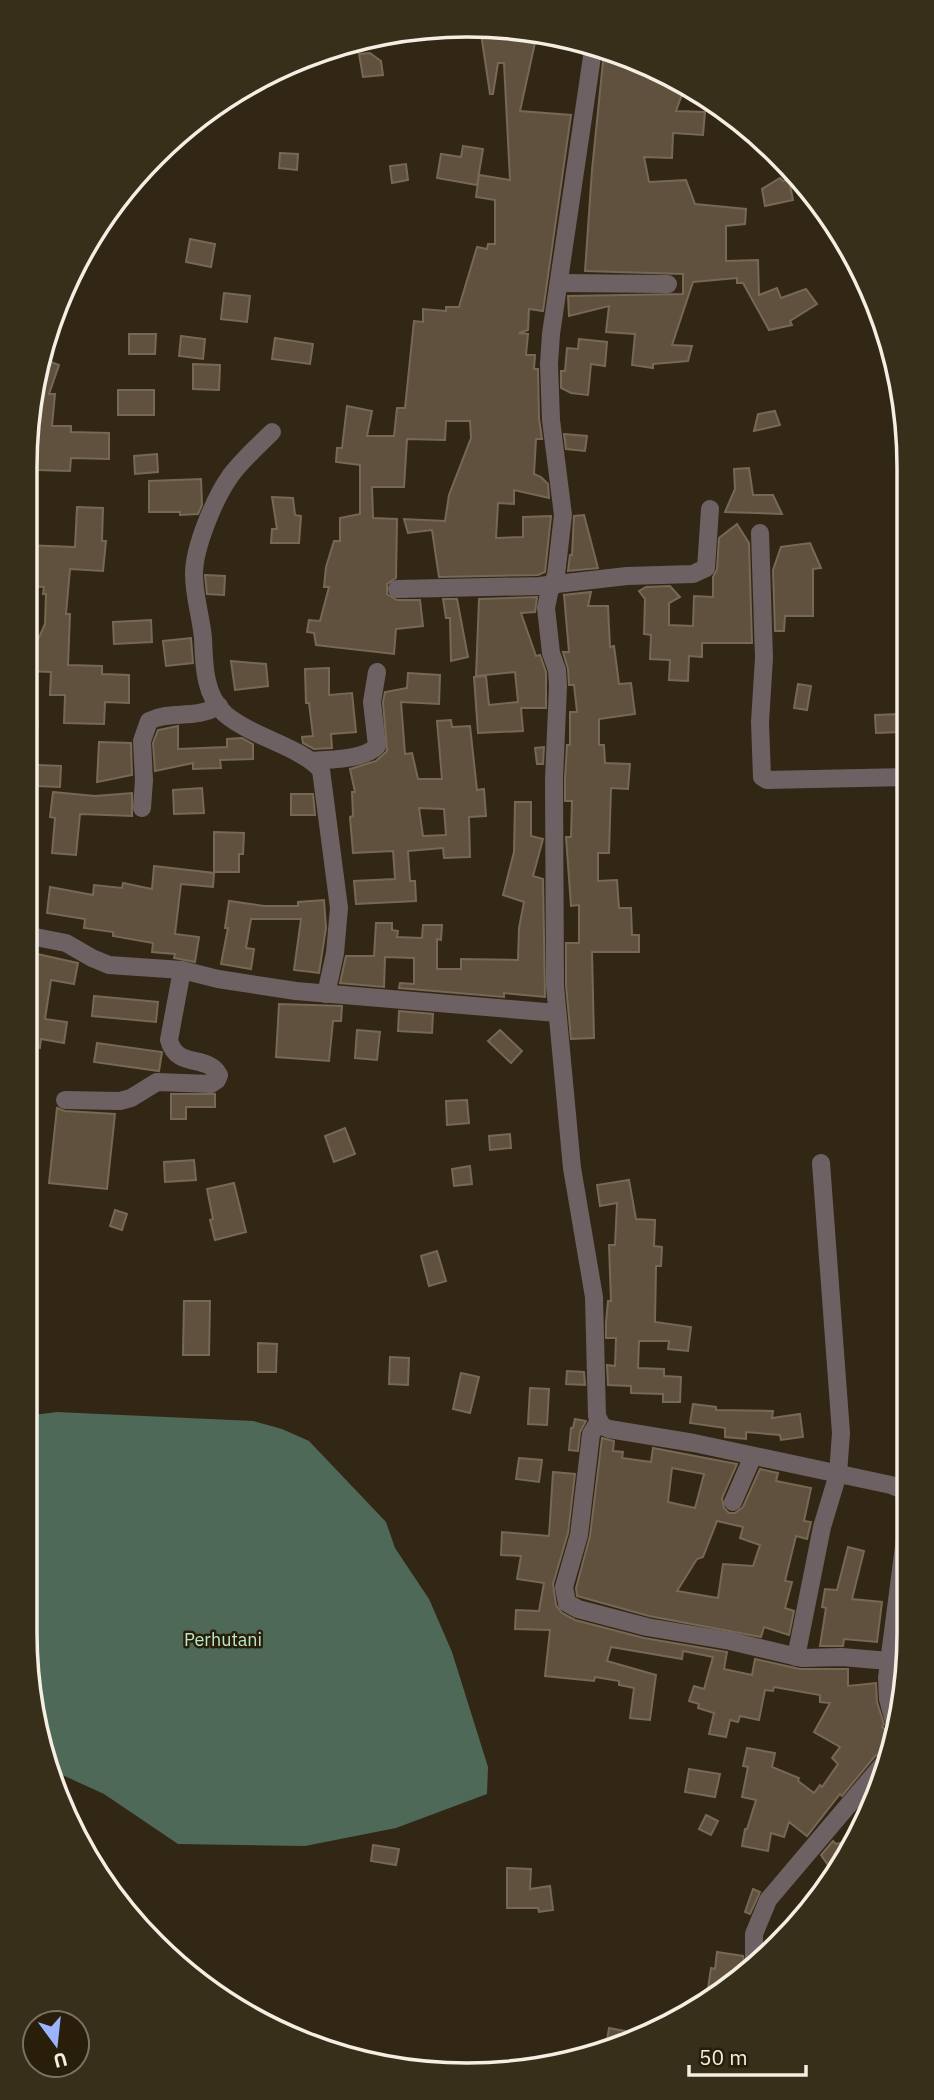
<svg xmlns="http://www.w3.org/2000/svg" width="934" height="2100" viewBox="0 0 934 2100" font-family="'IBM Plex Sans',sans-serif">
<rect width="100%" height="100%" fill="#322714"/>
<path fill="#4f6958" d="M57,1412L253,1421L282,1429L309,1441L386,1522L395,1548L429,1599L452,1652L488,1767L487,1794L396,1828L305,1846L178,1844L104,1794L47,1768L25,1633V1416Z"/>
<g fill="#60513e" stroke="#776854" stroke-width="2" fill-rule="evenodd">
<path d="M480,27L536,38L520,111L571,115L543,311L529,309L528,330L519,333L528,334L526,355H535L534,369H538L539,418L542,439H536L534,474L541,477L548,484L549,498L514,490V504L498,503L496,538L523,537V517L551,516L545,572L538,575L439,577L432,530L408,533L404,519L445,521L449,495L471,438L470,421H446L445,440L407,439L404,487H372L373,518L397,519L396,578L387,584V594L397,600H420L423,626L396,629L394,654L316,645L314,633L307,632L309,620L320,621L329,587H324L326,567L334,541H340V518L360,514V465L336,462L337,448H342L347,406L372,411L367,436H394L397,408H405L414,321L423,322V309L446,311V307H459L477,247L487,249L488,244H495V200L476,197L479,175L510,180L504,63H498L493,94H490Z"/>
<path d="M604,52L636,58L645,63L640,74L684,89L676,111L705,112L703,135L673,133L672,158L644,157L649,182L686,180L695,204L746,209L745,224L726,226V261L758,260L759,295L777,288L781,298L806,289L817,304L790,321L792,325L769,330L743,283H737V278L693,282L672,345L692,346L688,361L653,364V368L632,365L635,334L606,332L609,306L569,316L568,296L683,294V274L585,271L592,170Z"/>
<path d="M370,53L381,61L383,75L363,77L359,54Z"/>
<path d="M463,146L483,149L477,185L437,178L441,154L461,157Z"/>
<path d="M280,153L298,154L297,170L279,168Z"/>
<path d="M406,164L408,180L392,183L390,166Z"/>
<path d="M780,178L783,181L789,180L793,200L765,206L762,189Z"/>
<path d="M190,239L215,244L211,267L186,262Z"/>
<path d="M224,293L250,296L247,322L221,319Z"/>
<path d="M129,334H156L155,354H129Z"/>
<path d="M181,336L205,339L203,359L179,356Z"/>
<path d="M275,338L313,344L310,364L272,359Z"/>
<path d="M579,339L607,342L605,366L591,364L588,395L571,393L561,388V371H565L567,348L578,349Z"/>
<path d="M46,360L59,365L49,394H55L52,426H71V432L109,433V459L71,458L70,471L36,470L39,416H35Z"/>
<path d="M193,364L220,365L219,390L193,389Z"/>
<rect x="118" y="390" width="36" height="25"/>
<path d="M775,411L780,425L754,431L758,414Z"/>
<path d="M564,434L587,436L585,451L566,449Z"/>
<path d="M157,454L158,472L135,474L134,456Z"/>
<path d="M749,468L753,495H773L782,514L725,512L735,489L734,469Z"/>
<path d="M201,479L202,505L198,514L180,515V512H149V481Z"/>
<path d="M272,497L293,498L295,515L301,516L299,543H271L272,529H277Z"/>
<path d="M77,507L103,508L102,541H106L103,571L70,569L66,614H70L68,665L102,666V674L129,675V703L105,702L104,724L64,723L65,695H50L51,672L28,671V651H33L45,624L46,594H43L44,587L24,586V545L75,547Z"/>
<path d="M584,515L598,568L568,571L570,555H572L574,516Z"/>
<path d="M737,524L749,543L752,643H702V657L689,656L688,681L669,680L670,660L650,659L651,635L644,634L645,599L639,591L646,587L670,586L680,597L669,603V625L693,626L694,596L713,597V577L717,569L719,538Z"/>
<path d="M810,543L821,568L813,569V616H785L784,631H775L773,570L781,547Z"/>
<path d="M205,575L225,576L224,595L207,594Z"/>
<path d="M591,592L588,606H608L610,647L614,646L619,684L631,683L635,714L599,719V745H604L605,763L630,764L628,789L611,788L609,853H598V881L617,880L619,908H631L632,935H639V952H592L594,1038L571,1039L566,985V943H579V905L571,906L566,837H571L572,801H565V779L567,745H570V712H577L574,685H569L568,669L563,652H569L564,595Z"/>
<path d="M537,597L535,612L521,613L536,656L540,655L546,672V708H521L523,731L478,733L474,677L486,676L489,705L518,702L515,672L476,676L479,599Z"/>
<path d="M443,599H457L468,657L451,661L450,618H446Z"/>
<path d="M151,620L152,642L114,644L113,622Z"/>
<path d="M191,638L193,663L166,666L163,641Z"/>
<path d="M231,661L266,664L268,686L235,690Z"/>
<path d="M329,668V695L352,693L356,732L331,734L332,748L314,749L303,743L302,737L313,736L309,703H306L305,669Z"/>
<path d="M408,673L440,675L439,704L401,702L405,754L412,753L418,779H442L437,721L451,720L452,727L470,726L477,790L484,789L486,816L469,817L470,857L444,858L443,848L408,851L410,881H415L416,901L356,904L354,881L395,879L393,851L353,853L350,817L353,816L352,792H355L350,769L376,761L387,751L383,702L385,692L407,688ZM419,808L444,809L446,835L423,836Z"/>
<path d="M798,684L811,686L807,710L794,708Z"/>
<path d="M900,714L901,732L876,733L875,715Z"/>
<path d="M24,722H38L36,747H24Z"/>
<path d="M178,726V749L227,747V739L242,738L253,744V759L220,760L221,768L193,769V763L155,771L153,743L158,730Z"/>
<path d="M99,742L131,743L132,775L97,782Z"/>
<path d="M544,747L543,764H537L535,748Z"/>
<path d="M37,765L61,766L60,787L36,786Z"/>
<path d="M202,788L204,813L174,814L173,790Z"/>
<path d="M53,792L95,796L132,793V816L80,814L76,855L52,853L55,818L50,817Z"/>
<path d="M291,794H313L315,815H291Z"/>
<path d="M515,802H531V836L543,839L533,876L543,879L545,997L504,993V997L399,988L400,983L414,984V958L385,957L384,987L340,983L346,956H374L376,923H392V930L398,931L397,937L422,938L423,925H442L441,940L437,939V969H461V959L518,960L519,928L524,902L503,895L514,852Z"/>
<path d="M214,832L244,833L243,854H239V872H214Z"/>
<path d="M154,866L214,873L213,887L181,884L175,934L199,937L195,962L174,958L175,954L152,952L153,943L113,936V932L84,928L85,919L47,913L50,887L93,895L94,885L122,888L123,883L152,889Z"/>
<path d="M324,900L326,928L319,973L294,970L301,919H251L246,948L254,949L251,969L221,964L228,928H225L229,901L264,906H298V902Z"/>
<path d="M24,951L78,963L74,984L51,980L45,1019L67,1022L64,1043L41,1039L40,1048L24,1046Z"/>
<path d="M94,996L158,1002L156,1022L92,1016Z"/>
<path d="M279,1004L342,1006L341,1021H333L329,1061L276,1057Z"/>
<path d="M399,1011L433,1014L432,1033L398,1031Z"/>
<path d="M357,1030L380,1032L377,1060L355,1058Z"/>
<path d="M500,1030L522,1051L511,1063L488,1041Z"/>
<path d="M97,1043L162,1052L159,1071L94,1062Z"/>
<path d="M171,1094H215V1107H186V1119H171Z"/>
<path d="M467,1100L469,1123L447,1125L446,1101Z"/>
<path d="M57,1108L65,1111L115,1114L107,1189L49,1183Z"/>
<path d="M345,1128L355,1154L334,1162L325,1136Z"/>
<path d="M510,1134L511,1148L490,1150L489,1136Z"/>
<path d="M194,1160L196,1180L165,1182L164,1162Z"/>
<path d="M470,1166L472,1184L454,1186L452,1169Z"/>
<path d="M629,1180L636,1219L655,1220L654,1246L662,1247L661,1266H656L655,1322L691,1327L688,1351L668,1349L669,1341H639L638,1368L664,1369V1376L681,1377L680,1402H663V1394L631,1393V1386L608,1385L607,1365L615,1366L616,1338H606V1322L608,1301H611L609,1245H615L617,1203L600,1206L597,1185Z"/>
<path d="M234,1183L246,1232L215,1240L210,1220L213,1219L207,1189Z"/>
<path d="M115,1210L127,1214L122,1230L110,1226Z"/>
<path d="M437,1251L446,1281L429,1286L421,1256Z"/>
<path d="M184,1301H210L209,1355H183Z"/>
<path d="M258,1343L277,1344L276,1372H258Z"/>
<path d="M390,1357L409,1358L408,1385L389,1384Z"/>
<path d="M567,1371L584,1372L585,1385L566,1384Z"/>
<path d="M461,1373L479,1377L470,1413L453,1409Z"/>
<path d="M530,1388L549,1389L547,1425L528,1424Z"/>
<path d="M693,1404L716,1407V1410L773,1411L772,1418L800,1414L803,1437L781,1440L780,1435L746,1432V1439L725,1437V1428L690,1423Z"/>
<path d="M575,1419L586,1421L580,1432L578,1451L569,1450L571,1428H573Z"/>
<path d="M602,1438L614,1441L613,1451L623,1452L622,1458L651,1462L653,1448L737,1464L722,1498L724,1508L729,1513H735L743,1507L760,1469L778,1473L776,1481L811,1488L804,1521L811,1522L807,1539L796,1536L785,1581L792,1582L785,1608L794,1611L789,1635L764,1627L761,1637L649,1616L577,1596L576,1588L590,1536ZM672,1468L704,1474L695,1508L668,1502ZM717,1521L743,1527L740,1538L760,1545L753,1566L723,1564L718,1598L677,1591L697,1559L703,1557Z"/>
<path d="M519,1458L542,1460L539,1482L516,1479Z"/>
<path d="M553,1472L575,1474L568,1533L553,1584L556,1605L562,1613L575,1620L644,1638L727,1652L724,1669L752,1675L755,1659L800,1669H848V1686L876,1683L877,1702L884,1724L882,1727L890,1733L886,1750L875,1756L842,1796L840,1794L807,1836L789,1822L784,1837L771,1833L768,1851L742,1846L745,1829H747L756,1800L742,1797L748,1767L743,1766L747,1748L775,1753L772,1767L799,1778L798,1781L814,1793L820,1785L822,1787L838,1764L832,1758L840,1747L814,1732L830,1703L820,1702V1695L774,1687L773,1691L765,1690L759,1720L740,1716L738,1722L730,1720L726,1737L709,1734L714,1713L698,1708L699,1704L689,1701L694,1686L704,1689L713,1657L683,1651L682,1659L611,1647L607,1661L656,1675L650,1720L630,1718L634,1688L619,1685V1681L595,1677L594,1681L545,1676L550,1630L515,1629L516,1610L539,1611L544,1583L517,1579L521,1556L501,1555L502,1532L549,1536Z"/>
<path d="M848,1547L864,1551L852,1599L882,1602L877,1642L844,1639L843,1646H820L826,1608L822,1607L825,1589L837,1590Z"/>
<path d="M689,1769L720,1774L715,1797L685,1792Z"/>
<path d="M879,1786L876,1802L863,1824L857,1813Z"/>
<path d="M706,1815L718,1821L711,1835L699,1829Z"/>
<path d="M852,1840L847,1848L833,1872L821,1855L833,1841L836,1844Z"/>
<path d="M373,1845L399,1849L396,1865L371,1861Z"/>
<path d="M507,1868L531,1869L530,1889L550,1886L553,1910L539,1912L538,1908H507Z"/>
<path d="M753,1889L760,1892L750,1914L745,1912Z"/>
<path d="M717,1952L743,1956L746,1969L706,2002L711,1968L715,1969Z"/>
<path d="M609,2028L641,2034L606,2047Z"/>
</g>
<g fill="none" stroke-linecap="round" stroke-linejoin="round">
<g stroke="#6e6163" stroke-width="18">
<path d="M593,50L551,334L549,364L551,420L563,515L556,575L549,593L546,608L551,653L557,670L558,686L554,779L555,986L572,1168L594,1297L597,1416L602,1426L609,1429L694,1443L891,1485L903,1490L909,1498"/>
<path d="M559,283L668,284"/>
<path d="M272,432C258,446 243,459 231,475C215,497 194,547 194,574C194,596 201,617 203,638C204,664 204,695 225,714C252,737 301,747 321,770L339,908L335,953L326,994"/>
<path d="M760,533L764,658L760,722L762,777L767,780L907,777"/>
<path d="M397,589L539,586L627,576L693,574L706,568L710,509"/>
<path d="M313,761C331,759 364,760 377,746L372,702L377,672"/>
<path d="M142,808L144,780L142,741L149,721C171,710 194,720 219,706"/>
<path d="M25,935L66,943L92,958L109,965L182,970L218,979L296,991L557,1013"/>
<path d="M65,1100L120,1101L131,1098L157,1082L211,1084L217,1080L219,1075C207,1053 177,1070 169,1040L182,970"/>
<path d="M599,1421L591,1434L579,1535L564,1587L567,1603L578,1609L647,1627L730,1641L802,1658L842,1657L889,1661"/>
<path d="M733,1502L753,1456"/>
<path d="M796,1657L822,1527L838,1474L841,1433L821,1163"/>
<path d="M893,1718L888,1699L887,1678L909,1508"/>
<path d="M754,1962V1934L768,1900L884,1763"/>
</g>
</g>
<g text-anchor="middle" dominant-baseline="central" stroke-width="5" stroke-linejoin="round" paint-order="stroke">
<g font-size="18" fill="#b7ebca" stroke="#281e0a">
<text x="223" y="1639">Perhutani</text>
</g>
</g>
<path d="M0 0H934V2100H0ZM467 37H467A430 430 0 0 1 897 467V1633A430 430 0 0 1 467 2063H467A430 430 0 0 1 37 1633V467A430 430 0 0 1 467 37Z" fill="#382f1b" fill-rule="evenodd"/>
<path fill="none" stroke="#f5eee2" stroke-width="3.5" d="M467 37H467A430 430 0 0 1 897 467V1633A430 430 0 0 1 467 2063H467A430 430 0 0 1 37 1633V467A430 430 0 0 1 467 37Z"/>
<g transform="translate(56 2044) rotate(165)"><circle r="33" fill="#281e0a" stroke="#7a7160" stroke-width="2"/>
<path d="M0-5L12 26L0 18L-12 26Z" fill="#9cb4fd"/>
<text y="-10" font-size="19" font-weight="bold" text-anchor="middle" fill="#f5eee2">U</text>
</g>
<path d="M689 2065v10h117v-10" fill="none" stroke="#f5eee2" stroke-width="3.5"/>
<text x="699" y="2065" font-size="21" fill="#f5eee2" stroke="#281e0a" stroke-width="5" paint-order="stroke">50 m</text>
</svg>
